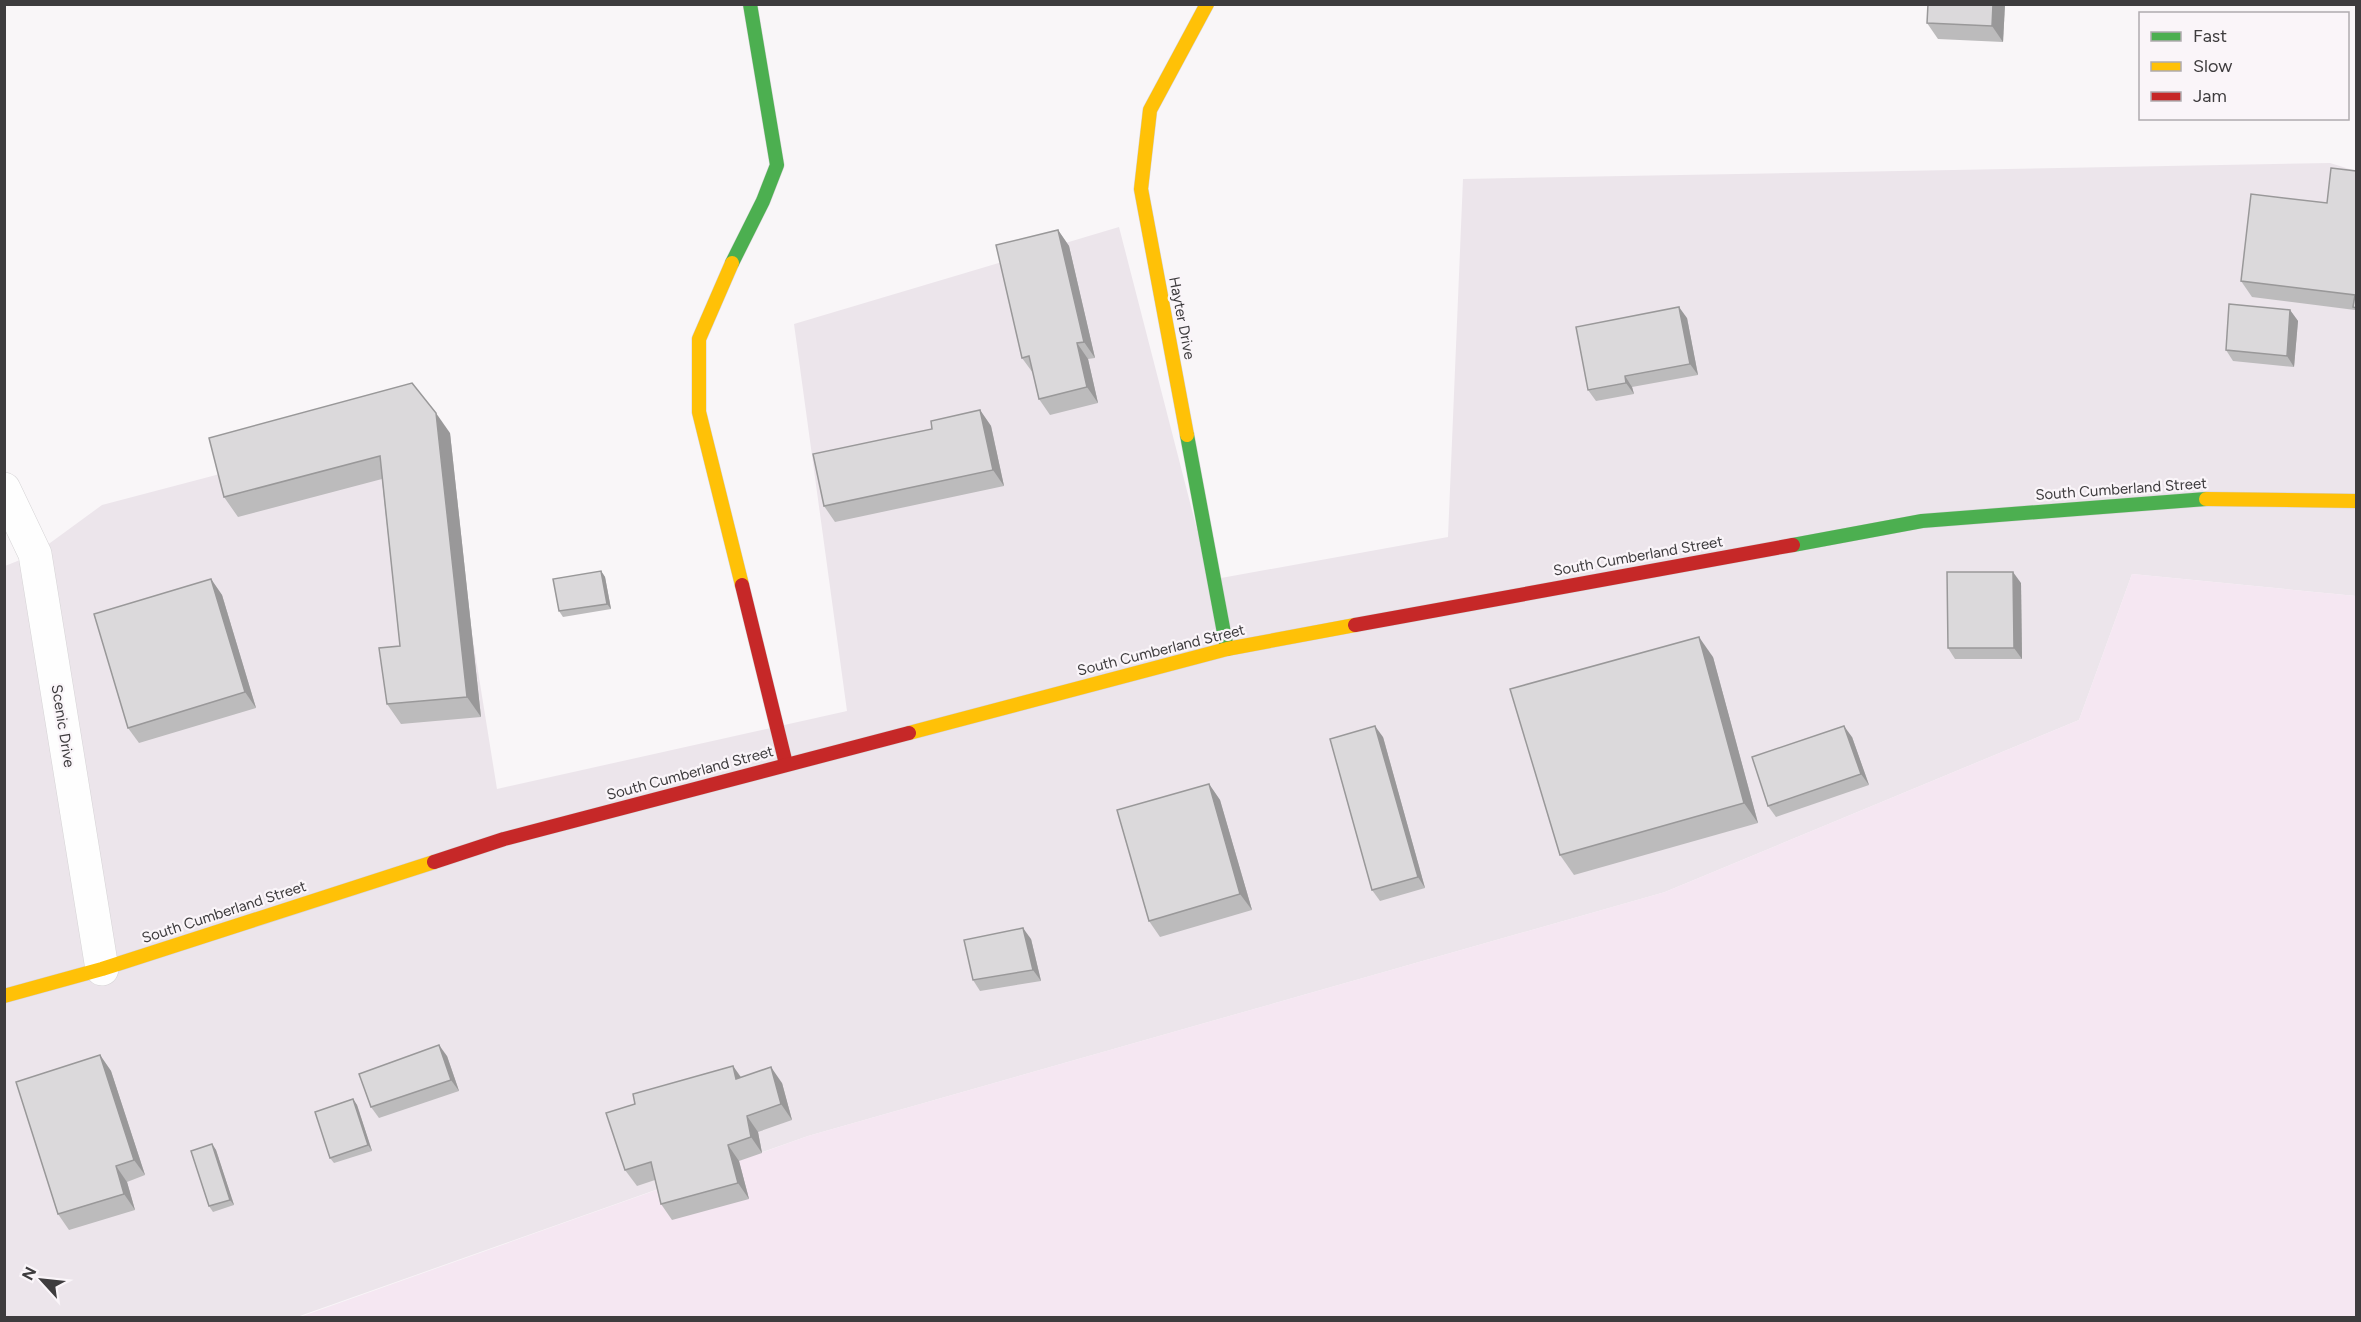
<svg xmlns="http://www.w3.org/2000/svg" width="2361" height="1322" viewBox="0 0 2361 1322" font-family="Figtree,sans-serif">
<rect width="100%" height="100%" fill="#f9f6f8"/>
<path fill="#ece5eb" d="M2330,163L2356,171V596L2132,574L2079,720L1665,892L808,1136L297,1317L5,1318V566L35,554L102,505L437,417L497,789L847,711L794,324L1119,227L1210,580L1448,537L1463,179Z"/>
<path fill="#f5e7f2" d="M2132,574L2356,596V1317L297,1318L808,1136L1665,892L2079,720Z"/>
<g fill="none" stroke-linecap="round" stroke-linejoin="round">
<defs>
<path id="street" d="M4,489L35,554L102,969"/>
<g id="fast">
<path d="M732,263L763,201L777,165L750,4"/>
<path d="M1187,435L1227,649"/>
<path d="M1793,545L1922,521L2206,499"/>
</g>
<g id="slow">
<path d="M732,263L699,339V412L742,585"/>
<path d="M1187,435L1141,189L1150,110L1207,4"/>
<path d="M2206,499L2356,501"/>
<path d="M909,733L1227,649L1355,625"/>
<path d="M4,996L102,969L434,862"/>
</g>
<g id="jam">
<path d="M742,585L786,764"/>
<path d="M1355,625L1793,545"/>
<path d="M434,862L504,839L909,733"/>
</g>
</defs>
<use href="#street" stroke="#d5d3d5" stroke-width="34"/>
<use href="#fast" stroke="#d5d3d5" stroke-width="15"/>
<use href="#slow" stroke="#d5d3d5" stroke-width="15"/>
<use href="#jam" stroke="#d5d3d5" stroke-width="15"/>
<use href="#street" stroke="#fefefe" stroke-width="33"/>
<use href="#fast" stroke="#4caf50" stroke-width="14"/>
<use href="#slow" stroke="#ffc107" stroke-width="14"/>
<use href="#jam" stroke="#c62828" stroke-width="14"/>
</g>
<g fill="#bcbbbc">
<path d="M2005,4L2003,42L1938,39L1927,23Z"/>
<path d="M2356,171V312L2355,310L2252,297L2241,281L2327,203Z"/>
<path d="M1058,230L1069,246L1095,358L1088,359L1098,403L1050,415L1039,399L1033,373L1022,358Z"/>
<path d="M2290,310L2298,321L2294,367L2233,361L2226,350Z"/>
<path d="M1687,318L1698,375L1632,387L1634,394L1596,401L1588,390Z"/>
<path d="M980,410L991,426L1004,486L835,522L824,506L932,429Z"/>
<path d="M450,433L481,717L401,724L387,704L400,646L382,479L238,517L224,497Z"/>
<path d="M601,571L605,577L611,609L563,617L559,611Z"/>
<path d="M211,579L222,595L256,708L139,743L128,728Z"/>
<path d="M2021,583L2022,659H1955L1948,648Z"/>
<path d="M1713,657L1758,823L1574,875L1560,855Z"/>
<path d="M1383,737L1425,888L1380,901L1372,890Z"/>
<path d="M1852,737L1869,785L1776,817L1768,806Z"/>
<path d="M1209,784L1220,800L1252,910L1160,937L1149,921Z"/>
<path d="M1031,939L1041,981L980,991L973,980Z"/>
<path d="M100,1055L111,1071L145,1175L127,1182L135,1210L69,1230L58,1214Z"/>
<path d="M447,1056L459,1091L379,1118L371,1107Z"/>
<path d="M733,1066L741,1077L782,1083L792,1120L758,1132L762,1153L739,1161L749,1199L672,1220L661,1204L655,1180L637,1186L625,1170L635,1104Z"/>
<path d="M353,1099L357,1105L372,1151L334,1163L330,1158Z"/>
<path d="M212,1144L216,1150L234,1205L213,1212L209,1206Z"/>
</g>
<g fill="#999899">
<path d="M1993,4H2005L2003,42L1992,26Z"/>
<path d="M1058,230L1069,246L1095,358L1084,342Z"/>
<path d="M1679,307L1687,318L1698,375L1690,364Z"/>
<path d="M2290,310L2298,321L2294,367L2287,356Z"/>
<path d="M1077,343L1088,359L1098,403L1087,387Z"/>
<path d="M1625,376L1632,387L1634,394L1626,383Z"/>
<path d="M980,410L991,426L1004,486L993,470Z"/>
<path d="M436,413L450,433L481,717L467,697Z"/>
<path d="M601,571L605,577L611,609L607,604Z"/>
<path d="M2013,572L2021,583L2022,659L2014,648Z"/>
<path d="M211,579L222,595L256,708L245,692Z"/>
<path d="M1699,637L1713,657L1758,823L1744,803Z"/>
<path d="M1375,726L1383,737L1425,888L1418,877Z"/>
<path d="M1844,726L1852,737L1869,785L1861,774Z"/>
<path d="M1209,784L1220,800L1252,910L1240,894Z"/>
<path d="M1023,928L1031,939L1041,981L1033,970Z"/>
<path d="M439,1045L447,1056L459,1091L451,1080Z"/>
<path d="M100,1055L111,1071L145,1175L134,1160Z"/>
<path d="M733,1066L744,1082L736,1079Z"/>
<path d="M771,1067L782,1083L792,1120L781,1104Z"/>
<path d="M353,1099L357,1105L372,1151L368,1145Z"/>
<path d="M747,1116L758,1132L762,1153L751,1137Z"/>
<path d="M212,1144L216,1150L234,1205L230,1200Z"/>
<path d="M728,1145L739,1161L749,1199L738,1183Z"/>
<path d="M116,1166L127,1182L135,1210L124,1194Z"/>
</g>
<g fill="#dbd9db" stroke="#999899" stroke-width="1.5">
<path d="M1928,4H1993L1992,26L1927,23Z"/>
<path d="M2331,168L2356,171V308L2353,307L2355,295L2241,281L2251,194L2327,203Z"/>
<path d="M1058,230L1084,342L1077,343L1087,387L1039,399L1029,356L1022,358L996,245Z"/>
<path d="M2229,304L2290,310L2287,356L2226,350Z"/>
<path d="M1679,307L1690,364L1625,376L1626,383L1588,390L1576,327Z"/>
<path d="M412,383L436,413L467,697L387,704L379,648L400,646L380,456L224,497L209,438Z"/>
<path d="M980,410L993,470L824,506L813,454L932,429L931,421Z"/>
<path d="M601,571L607,604L559,611L553,579Z"/>
<path d="M1947,572H2013L2014,648H1948Z"/>
<path d="M211,579L245,692L128,728L94,614Z"/>
<path d="M1699,637L1744,803L1560,855L1510,689Z"/>
<path d="M1375,726L1418,877L1372,890L1330,739Z"/>
<path d="M1844,726L1861,774L1768,806L1752,757Z"/>
<path d="M1209,784L1240,894L1149,921L1117,810Z"/>
<path d="M1023,928L1033,970L973,980L964,940Z"/>
<path d="M439,1045L451,1080L371,1107L359,1074Z"/>
<path d="M100,1055L134,1160L116,1166L124,1194L58,1214L16,1082Z"/>
<path d="M733,1066L736,1079L771,1067L781,1104L747,1116L751,1137L728,1145L738,1183L661,1204L651,1162L625,1170L606,1113L635,1104L633,1094Z"/>
<path d="M353,1099L368,1145L330,1158L315,1112Z"/>
<path d="M212,1144L230,1200L209,1206L191,1151Z"/>
</g>
<g text-anchor="middle" dominant-baseline="central" stroke-width="4.5" stroke-linejoin="round" paint-order="stroke">
<g font-size="15" fill="#3e3c3e" stroke="#faf5f9">
<text transform="translate(1182 318) rotate(79)">Hayter Drive</text>
<text transform="translate(2121 489) rotate(-4)">South Cumberland Street</text>
<text transform="translate(1638 556) rotate(-10)">South Cumberland Street</text>
<text transform="translate(1161 650) rotate(-14)">South Cumberland Street</text>
<text transform="translate(63 726) rotate(81)">Scenic Drive</text>
<text transform="translate(690 773) rotate(-15)">South Cumberland Street</text>
<text transform="translate(224 912) rotate(-18)">South Cumberland Street</text>
</g>
</g>
<rect width="2361" height="1322" fill="none" stroke="#3e3c3e" stroke-width="12"/>
<rect x="2139" y="12" width="210" height="108" fill="#faf5f9" stroke="#afabae" stroke-width="1.5"/>
<rect x="2151" y="32" width="30" height="9" fill="#4caf50" stroke="#afabae" stroke-width="1.5"/>
<text x="2193" y="42" font-size="18" fill="#3e3c3e">Fast</text>
<rect x="2151" y="62" width="30" height="9" fill="#ffc107" stroke="#afabae" stroke-width="1.5"/>
<text x="2193" y="72" font-size="18" fill="#3e3c3e">Slow</text>
<rect x="2151" y="92" width="30" height="9" fill="#c62828" stroke="#afabae" stroke-width="1.5"/>
<text x="2193" y="102" font-size="18" fill="#3e3c3e">Jam</text>
<g transform="translate(42 1280) rotate(297)" stroke="#faf5f9" stroke-width="4.5" paint-order="stroke">
<path d="M0-4.5L10 22L0 15L-10 22Z" fill="#3e3c3e"/>
<text y="-9" font-size="16" font-weight="bold" text-anchor="middle" fill="#3e3c3e">N</text>
</g>
</svg>
